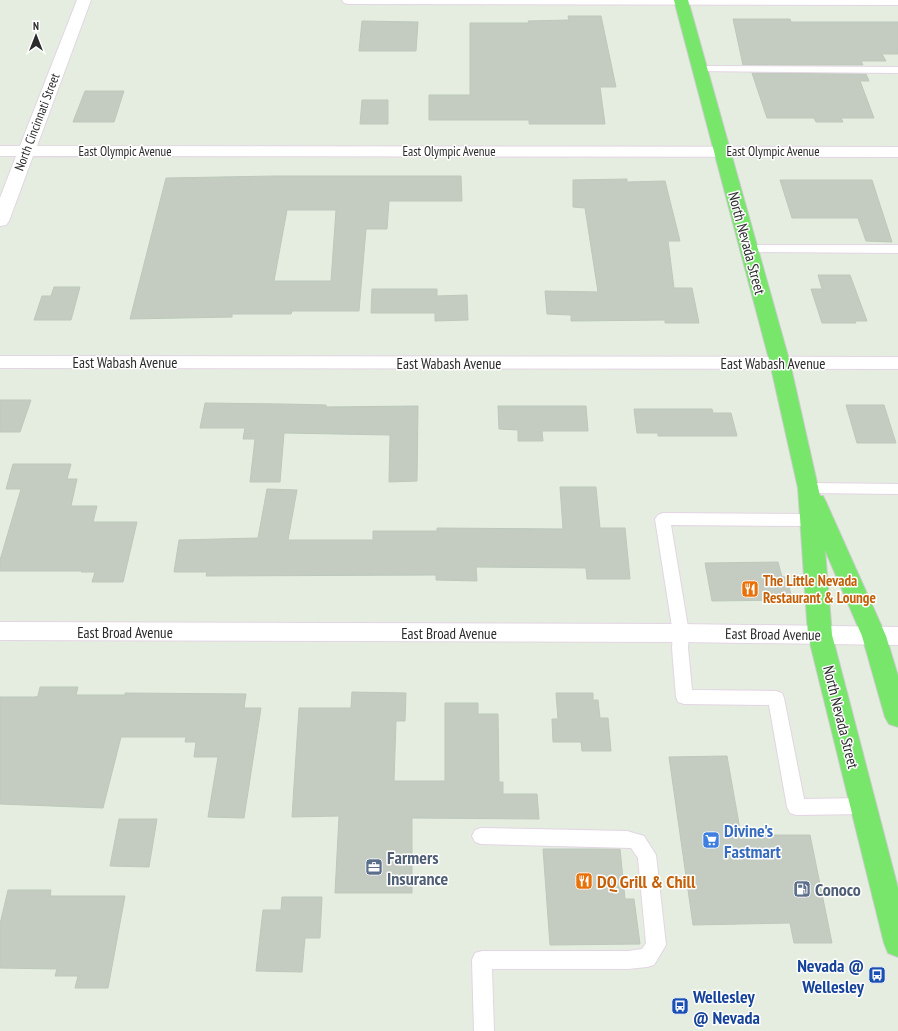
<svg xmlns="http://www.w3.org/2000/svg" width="898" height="1031" viewBox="0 0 898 1031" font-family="'PT Sans Narrow',sans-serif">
<rect width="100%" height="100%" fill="#e4ede0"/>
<g fill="#c4ccc2" stroke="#bdc8ba" fill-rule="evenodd">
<path d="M568,16H601L616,87H600L605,124H529V120H429V95H470V23H529L528,21L569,20Z"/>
<path d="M733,19H790L791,22H898V54H882L886,61H861L863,65H743Z"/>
<path d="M362,21L418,22L416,51H359Z"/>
<path d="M752,73L866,74L869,81H860L874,118H841L843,122H816L814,118H767Z"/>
<path d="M85,91H124L114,122H73Z"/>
<path d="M362,100H388V124H360Z"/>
<path d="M276,176H461L462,201H389L387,229H366L359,311H292L291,314H232V317L130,319L166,178ZM287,210H336L331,281H274Z"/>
<path d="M627,179V182L665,181L680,241H668L674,288H692L699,323H665V320L571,321V315L547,314L545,291L598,292L585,208L573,207V180Z"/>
<path d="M780,180H872L892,242L866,241L858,218H792Z"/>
<path d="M818,275H850L867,321H855L856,323H822L811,289H822Z"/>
<path d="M54,287H80L71,320H34L42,296H51Z"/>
<path d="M372,289H437V296L467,295L468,320L435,321V313H371Z"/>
<path d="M0,400H31L20,432H0Z"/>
<path d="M205,403L283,404L326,405V407L418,406L417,481L389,482L390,435L284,433L280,482H250L255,439H243L245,428H200Z"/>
<path d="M846,405H884L896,443H857Z"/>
<path d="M498,406H586L588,431H542L543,441H518V430L499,429Z"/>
<path d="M634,409H712L713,413H731L737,436H658V433H637Z"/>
<path d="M13,464H71L67,479H77L71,506H97L93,522H137L123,582H92L95,572H81L82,571H0V560L21,489H6Z"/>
<path d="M560,487H596L600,528H625L630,579H587L586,568L476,567L477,581L436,580V575L206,576L207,572H174L179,540L258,538L267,489L297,490L288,540H373V531H437V528L563,529Z"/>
<path d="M778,562L782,577H787L792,600L712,601L705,563Z"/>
<path d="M40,687H78L76,695H125V693L246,694L244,708H261L244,818L208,817L218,757H194L196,742H185L186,737H121L103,808L0,804V697H35L38,696Z"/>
<path d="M352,692L406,693L405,721H396L394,781H445V703H478V714H498L499,782H503V794H537L539,819L412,818V893H335L339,816L292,817L299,708H351Z"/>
<path d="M556,693H593V700H598L600,718H608L611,751H582L581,742H553L552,719H558Z"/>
<path d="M727,756L741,835H810L832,943H794L790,923L693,925L669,757Z"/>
<path d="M119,819H157L149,867L110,866Z"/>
<path d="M543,849H620L625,899H634L640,944L550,945Z"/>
<path d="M8,890H51L50,896H125L108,988H75L78,976H55L57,969L0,968V924Z"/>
<path d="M282,897H322L320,938H305L302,972L256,971L263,910H281Z"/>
</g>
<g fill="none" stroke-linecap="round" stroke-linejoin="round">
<defs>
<g id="lane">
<path d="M700,66L898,67V73L696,71L695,69Z"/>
<path d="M748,245H898V253L744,252L742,249L744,246Z"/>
<path d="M809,483L898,484V494L809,493L804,492L802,488L804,484Z"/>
<path d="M663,513L811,514L816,516L819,520L816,524L811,526L671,525L689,633L688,648L692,690L776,691L782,693L784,698L804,799L864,798L870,800L873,806L870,812L864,814L796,815L790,813L787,807L769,705L684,704L678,702L676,697L672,648L673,633L655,519L658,515Z"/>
<path d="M481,828L627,831L644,836L656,855L666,945L654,965L647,967L628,969H492L494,1031H474L472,960L475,953L482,951H628L642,949L646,943L638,858L631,848L481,844L475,842L472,836L475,830Z"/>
</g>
<g id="street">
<path d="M77,0H91L37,146L898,147V157L33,156L9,221L6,225L0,226V198L16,156H0V146H20Z"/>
<path d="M342,0H898V5L349,4L344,3Z"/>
<path d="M0,356L898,357V369L0,368Z"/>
<path d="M0,622L681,624L898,627V645L681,642L0,640Z"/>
</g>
<path id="primary" d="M674,0H688L790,363L820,496H823L826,502L886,636L898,676V727L889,724L885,717L862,636L825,550L832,635L898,888V957L888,953L884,943L808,635L798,488L770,363Z"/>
</defs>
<use href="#lane" stroke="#e3d5e3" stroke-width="2"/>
<use href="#street" stroke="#e3d5e3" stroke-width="2"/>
<use href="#primary" stroke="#ccc" stroke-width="2"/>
<use href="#lane" fill="#fff" fill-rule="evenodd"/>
<use href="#street" fill="#fff" fill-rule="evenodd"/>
<use href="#primary" fill="#77e66b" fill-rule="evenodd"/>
</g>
<defs>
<symbol id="restaurant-square" viewBox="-11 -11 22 22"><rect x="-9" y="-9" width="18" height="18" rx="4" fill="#e8710a" stroke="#fff"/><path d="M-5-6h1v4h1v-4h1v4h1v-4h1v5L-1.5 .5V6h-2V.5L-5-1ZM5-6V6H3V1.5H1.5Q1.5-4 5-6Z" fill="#fff"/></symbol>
<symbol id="supermarket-square" viewBox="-11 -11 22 22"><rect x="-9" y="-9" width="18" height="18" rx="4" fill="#3f7fe0" stroke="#fff"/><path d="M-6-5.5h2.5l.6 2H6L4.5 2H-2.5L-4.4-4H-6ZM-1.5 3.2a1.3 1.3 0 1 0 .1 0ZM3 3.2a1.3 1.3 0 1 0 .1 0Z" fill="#fff"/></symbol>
<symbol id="office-square" viewBox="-11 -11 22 22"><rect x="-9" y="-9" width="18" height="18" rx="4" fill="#5c6f8a" stroke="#fff"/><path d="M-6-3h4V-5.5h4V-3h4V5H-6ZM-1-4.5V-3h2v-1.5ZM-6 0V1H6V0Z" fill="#fff"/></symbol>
<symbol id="fuel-square" viewBox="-11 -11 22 22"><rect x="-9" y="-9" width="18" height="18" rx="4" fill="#5c6f8a" stroke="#fff"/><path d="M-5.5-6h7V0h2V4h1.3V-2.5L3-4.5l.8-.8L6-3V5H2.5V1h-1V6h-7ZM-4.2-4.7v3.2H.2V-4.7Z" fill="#fff"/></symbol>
<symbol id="bus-square" viewBox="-11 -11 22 22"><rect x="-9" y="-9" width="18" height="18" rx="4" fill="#1a4fb4" stroke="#fff"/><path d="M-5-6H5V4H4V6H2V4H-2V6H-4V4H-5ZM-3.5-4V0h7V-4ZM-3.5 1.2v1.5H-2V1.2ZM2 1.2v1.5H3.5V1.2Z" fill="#fff"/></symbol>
</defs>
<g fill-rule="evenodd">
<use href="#restaurant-square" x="740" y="579" width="20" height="20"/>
<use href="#supermarket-square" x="701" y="830" width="20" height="20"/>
<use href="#office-square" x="364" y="857" width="20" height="20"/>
<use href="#restaurant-square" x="574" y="871" width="20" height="20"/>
<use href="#fuel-square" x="792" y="879" width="20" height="20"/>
<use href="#bus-square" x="867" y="965" width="20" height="20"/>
<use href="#bus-square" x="670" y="996" width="20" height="20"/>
</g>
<g text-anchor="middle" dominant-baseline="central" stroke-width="3" stroke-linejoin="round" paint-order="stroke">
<g font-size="13" fill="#2c2c2c" stroke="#fff">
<text transform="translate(37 122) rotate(-69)">North Cincinnati Street</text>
<text x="125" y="151">East Olympic Avenue</text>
<text x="449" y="151">East Olympic Avenue</text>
<text x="773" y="151">East Olympic Avenue</text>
</g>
<g font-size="15" fill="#2c2c2c" stroke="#fff">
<text transform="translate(747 243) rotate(75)">North Nevada Street</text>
<text x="125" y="362">East Wabash Avenue</text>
<text x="449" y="363">East Wabash Avenue</text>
<text x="773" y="363">East Wabash Avenue</text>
<text x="125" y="632">East Broad Avenue</text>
<text x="449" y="633">East Broad Avenue</text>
<text transform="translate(773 634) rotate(1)">East Broad Avenue</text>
<text transform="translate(841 717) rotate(76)">North Nevada Street</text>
</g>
<g font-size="15" font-weight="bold" fill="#c56008" stroke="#fff" text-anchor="start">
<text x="763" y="580">The Little Nevada<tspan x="763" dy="17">Restaurant &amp; Lounge</tspan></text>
</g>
<g font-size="18" font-weight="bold" fill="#366cbe" stroke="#fff" text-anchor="start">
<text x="724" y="830">Divine's<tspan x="724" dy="21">Fastmart</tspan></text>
</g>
<g font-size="18" font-weight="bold" fill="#4e5e75" stroke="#fff" text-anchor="start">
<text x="387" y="857">Farmers<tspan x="387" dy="21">Insurance</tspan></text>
<text x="815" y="889">Conoco</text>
</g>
<g font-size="18" font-weight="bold" fill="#c56008" stroke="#fff" text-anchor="start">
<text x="597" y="881">DQ Grill &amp; Chill</text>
</g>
<g font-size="18" font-weight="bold" fill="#164399" stroke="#fff" text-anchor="end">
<text x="864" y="965">Nevada @<tspan x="864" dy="21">Wellesley</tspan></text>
<text x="693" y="996" text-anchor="start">Wellesley<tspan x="693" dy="21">@ Nevada</tspan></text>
</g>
</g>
<g transform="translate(36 36)" stroke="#ffffff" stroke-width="3" paint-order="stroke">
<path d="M0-3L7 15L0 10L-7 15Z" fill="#2c2c2c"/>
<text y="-6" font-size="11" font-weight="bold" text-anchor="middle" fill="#2c2c2c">N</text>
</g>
</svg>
